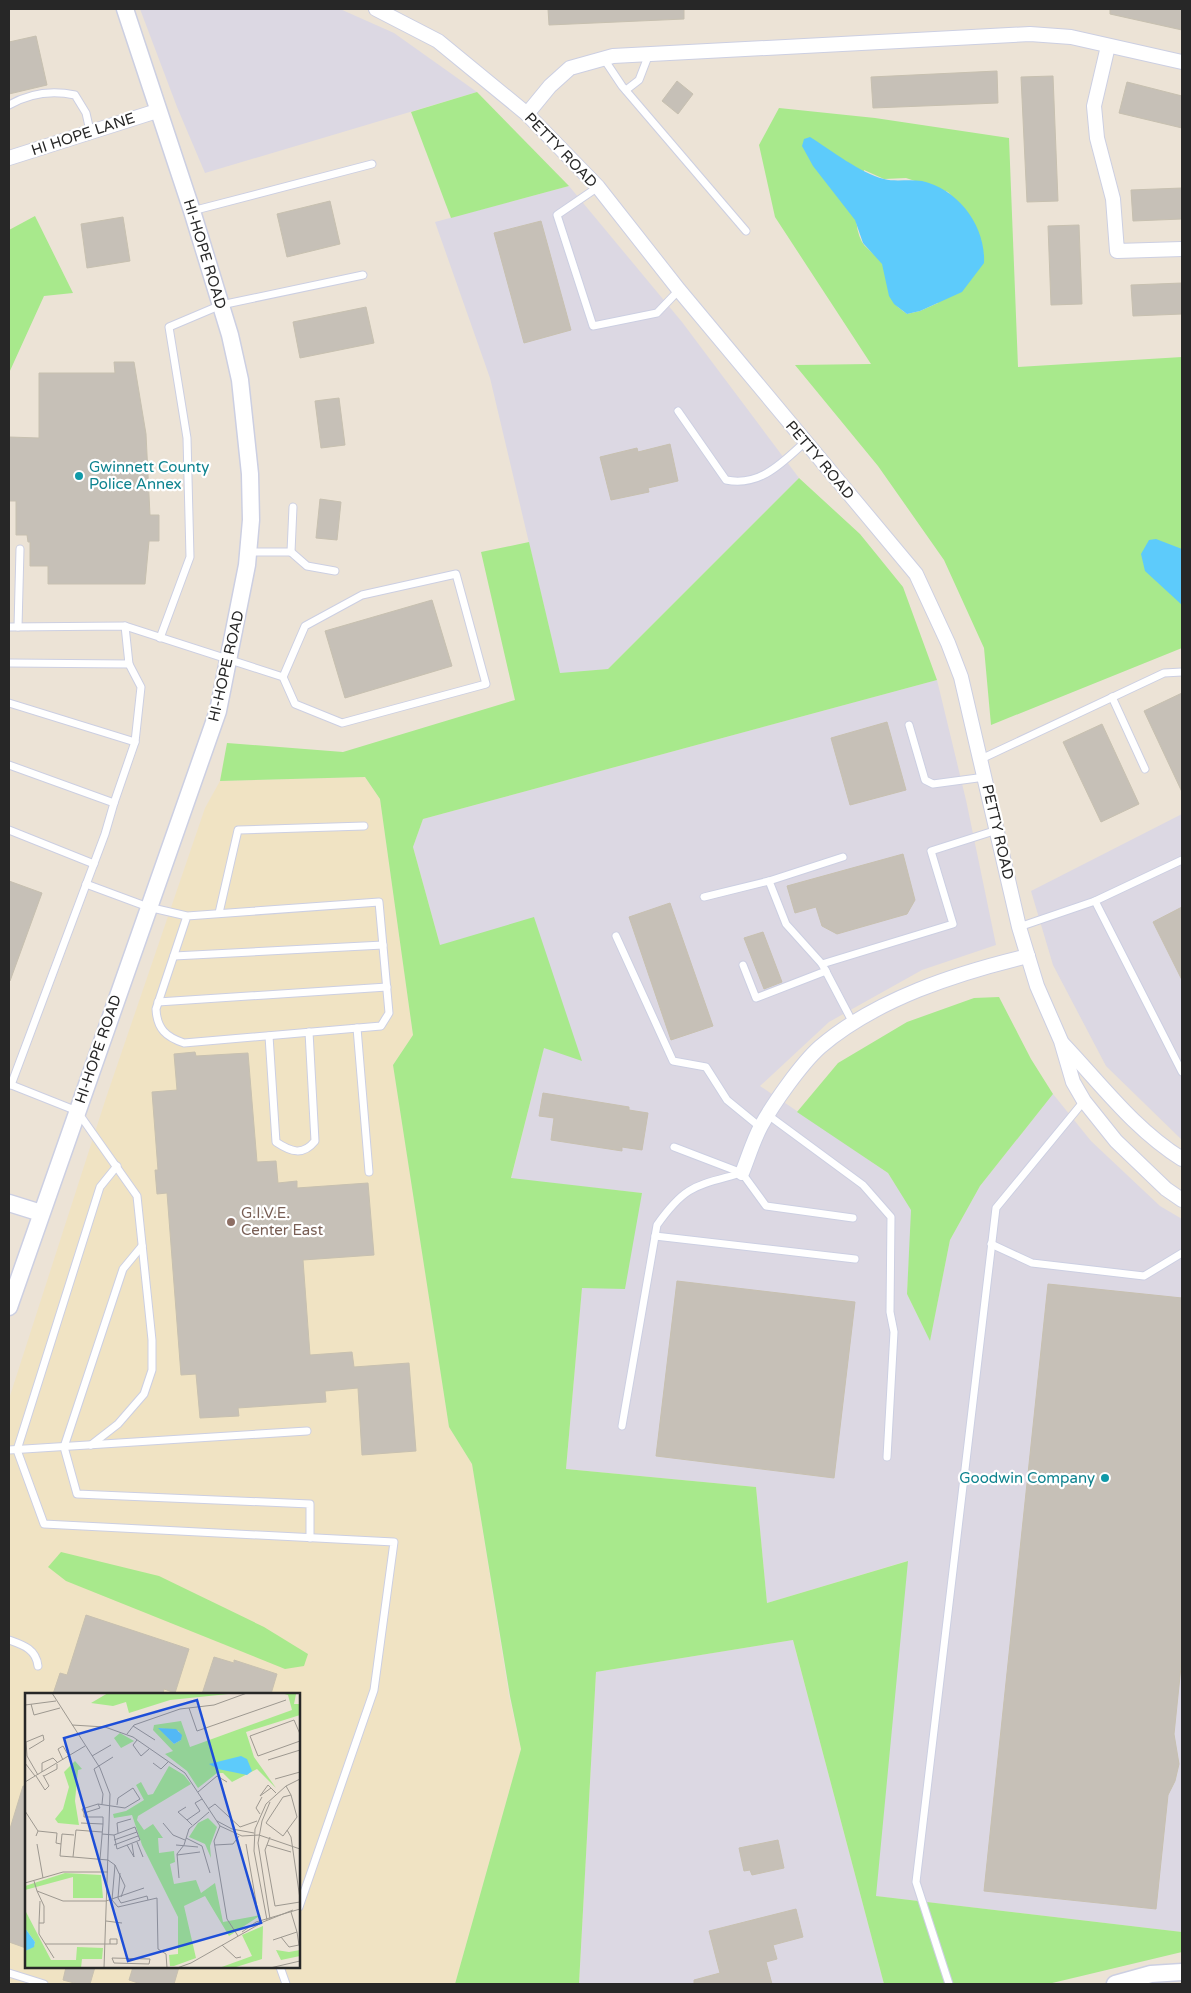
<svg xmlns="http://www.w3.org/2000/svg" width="1191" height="1993" viewBox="0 0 1191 1993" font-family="'Varela Round',sans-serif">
<rect width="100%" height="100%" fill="#ece3d6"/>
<g fill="#dcd8e3">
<path d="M140,9H340L394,33L477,92L205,173L177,107Z"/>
<path d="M569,186L682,322L799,478L608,669L560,674L490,378L435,222Z"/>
<path d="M937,680L966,800L996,945L922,970L829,1022L760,1086L888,1173L912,1210L907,1294L930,1340L950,1240L980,1186L1053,1094L1091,1141L1160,1206L1182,1219V1932L875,1896L907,1561L767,1603L756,1487L566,1469L582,1287L642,1193L511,1179L544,1047L582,1060L440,945L413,847L423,819Z"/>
<path d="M1182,814V1140L1106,1066L1053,965L1031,891Z"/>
<path d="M793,1640L884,1984H579L596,1672Z"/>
</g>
<path fill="#f0e3c3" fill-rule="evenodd" d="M365,777L380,799L413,1035L393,1065L449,1427L472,1464L509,1696L521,1749L455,1984H9V1399L106,1098L205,808L220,781ZM26,1694H299V1967H26Z"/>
<g fill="#a8e98c" fill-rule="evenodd">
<path d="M477,92L569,186L451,218L411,112Z"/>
<path d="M779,108L875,118L1009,138L1018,367L1182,357V648L991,725L984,648L944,560L878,466L795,365L871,364L775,217L759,145ZM864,170L884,179L906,178L948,192L957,202L938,303L920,311L907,314C880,295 895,288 883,265C878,256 867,250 862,242C850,219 860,194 864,170Z"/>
<path d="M35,216L73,293L44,296L9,373V230Z"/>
<path d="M799,478L860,534L903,587L937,680L423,819L413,847L440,945L534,917L582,1061L544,1048L511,1178L642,1193L625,1289L582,1288L566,1469L756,1487L767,1603L908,1561L876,1896L1182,1932V1952L1048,1984H884L793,1640L596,1672L579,1984H455L521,1749L510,1696L472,1464L449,1427L393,1065L413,1035L380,799L365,777L220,781L227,743L343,752L515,700L481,552L529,542L560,673L608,669Z"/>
<path d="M999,997L1031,1059L1053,1094L980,1186L950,1240L930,1341L907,1294L911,1210L888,1173L797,1112L838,1063L907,1022L974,998Z"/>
<path d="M61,1552L159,1576L264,1627L308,1654L304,1666L285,1669L66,1581L48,1567Z"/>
</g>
<g fill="#5dcbfb">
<path d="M810,137C831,150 860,173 884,179C895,182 909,179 922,181C958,189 986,226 984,263L962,292L920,311L907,314L894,304L889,296L882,264L863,243L855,220L813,166L802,146L804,139Z"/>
<path d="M1156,539L1182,549V605L1145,571L1141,554L1149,540Z"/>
</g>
<g fill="#c6c0b7" stroke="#c7c0b0">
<path d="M548,9H684V19L549,25Z"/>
<path d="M1110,9H1182V30L1110,14Z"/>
<path d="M36,36L47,85L9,94V42Z"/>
<path d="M997,71L998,103L873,108L871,77Z"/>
<path d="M1053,76L1058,201L1027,202L1021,77Z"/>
<path d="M677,81L693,94L678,114L662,101Z"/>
<path d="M1127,82L1182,96V128L1119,113Z"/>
<path d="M1182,188V219L1133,221L1131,190Z"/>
<path d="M330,201L340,244L287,257L277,214Z"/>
<path d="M123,217L130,261L87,268L81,224Z"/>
<path d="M541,221L571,330L524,343L494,233Z"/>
<path d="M1079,225L1082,304L1051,305L1048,226Z"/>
<path d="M1182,283V314L1133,316L1131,285Z"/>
<path d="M366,307L374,343L300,358L293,322Z"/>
<path d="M114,362H134L146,434L150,515H159V541H149L145,584H48V566H30V542H28L27,535H16V501H9V437L39,438V373H115Z"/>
<path d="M339,398L345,445L321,448L315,401Z"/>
<path d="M670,444L678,481L648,488L649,492L611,500L600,457L637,448L638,452Z"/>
<path d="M320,499L341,502L337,540L316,538Z"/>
<path d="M432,600L452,666L345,698L325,631Z"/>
<path d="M1182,693V792L1144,711Z"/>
<path d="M887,722L906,790L850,805L831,738Z"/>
<path d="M1102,724L1139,804L1101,822L1063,742Z"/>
<path d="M903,854L915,900L907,914L837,934L822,926L816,907L795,913L787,886Z"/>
<path d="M9,881L42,893L10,981H9Z"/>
<path d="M670,903L713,1026L671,1040L629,917Z"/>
<path d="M1182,907V980L1153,922Z"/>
<path d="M763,932L782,982L764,989L744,938Z"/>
<path d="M195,1052L196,1056L248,1053L257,1162L276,1161L278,1183L297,1181V1188L368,1183L374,1255L303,1260L310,1355L352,1352L354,1367L409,1363L416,1451L362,1455L358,1388L325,1391L326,1402L238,1408L239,1416L200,1418L196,1374L181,1375L167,1193L157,1194L155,1170H158L152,1092L177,1090L174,1054Z"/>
<path d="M543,1093L629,1107V1110L648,1113L642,1150L622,1147V1151L551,1140L554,1118L539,1116Z"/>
<path d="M677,1281L855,1302L834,1478L656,1456Z"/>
<path d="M1048,1284L1182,1298V1657L1174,1734L1179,1764L1175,1781L1168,1795L1156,1909L984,1891Z"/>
<path d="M86,1615L189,1649L175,1693L164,1689L163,1694H53L60,1673L67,1675Z"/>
<path d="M214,1657L234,1663V1660L277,1674L271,1694H202Z"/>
<path d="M23,1786H26V1948L9,1942V1832Z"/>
<path d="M778,1840L784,1868L752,1875L750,1870L744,1871L739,1848Z"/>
<path d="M796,1909L803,1937L773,1945L777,1959L766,1962L772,1984H694V1980L720,1973L709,1931Z"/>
<path d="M66,1967H95L90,1984H78L63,1980Z"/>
<path d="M133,1967H179L174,1984H141L129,1980Z"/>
</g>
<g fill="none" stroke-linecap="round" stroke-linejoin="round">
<defs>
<g id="service">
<path d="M604,59L622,86L746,231"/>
<path d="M626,90L639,80L649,54"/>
<path d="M9,105C30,93 52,90 75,95L86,113L90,131"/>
<path d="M598,187L557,215L593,326L657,313L679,290"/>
<path d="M192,211L372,164"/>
<path d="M678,411L726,480C760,487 782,463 805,442"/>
<path d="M249,552H291L293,507"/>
<path d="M291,552L307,566L335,571"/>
<path d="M9,627L125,626L283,677L295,704L342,723L486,684L456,574L362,595L305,626L283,677"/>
<path d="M18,627L20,549"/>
<path d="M160,638L190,557L187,438L169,327L221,305L363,275"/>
<path d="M9,663L129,664L125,626"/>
<path d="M129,664L141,687L135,742"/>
<path d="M1112,697L1145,769"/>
<path d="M9,703L135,742L114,803"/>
<path d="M909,725L925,780L933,784L985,777"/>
<path d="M981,759L1164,673L1182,672"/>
<path d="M9,765L114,803L105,834L11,1085"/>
<path d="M9,830L94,864"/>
<path d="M86,884L148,907L187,916L379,902L389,1013L381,1026L184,1043C166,1037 157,1029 156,1009L187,916"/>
<path d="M704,897L769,881"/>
<path d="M1095,901L1182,860"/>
<path d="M219,913L238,830L364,826"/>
<path d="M1019,927L1095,901L1182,1072"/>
<path d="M616,936L673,1061L706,1067L727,1100L760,1127"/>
<path d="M174,956L383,945"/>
<path d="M822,964L786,924L769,881L843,857"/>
<path d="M743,965L756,998L826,971"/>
<path d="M158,1002L387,987"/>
<path d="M853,1023L822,964L953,924L931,851L997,830"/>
<path d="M357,1028L369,1172"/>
<path d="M269,1036L276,1142C291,1152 303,1156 315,1141L309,1032"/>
<path d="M9,1084L77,1111L137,1196L152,1340V1370L144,1394L118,1424L91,1445"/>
<path d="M768,1115L863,1185L891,1217L890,1312L894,1332L887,1457"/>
<path d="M674,1147L742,1173L766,1206L853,1218"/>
<path d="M117,1166L100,1187L17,1450L44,1524L394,1542L374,1690L299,1907"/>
<path d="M655,1236L855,1259"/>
<path d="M991,1244L1032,1263L1144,1276L1182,1253"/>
<path d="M142,1246L123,1269L64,1447L77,1494L310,1504V1538"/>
<path d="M622,1426L657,1225C686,1184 696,1186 742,1173"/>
<path d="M9,1450L307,1431"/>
<path d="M9,1640C23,1645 36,1649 38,1666"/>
<path d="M280,1967L286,1984"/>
<path d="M9,1973L44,1984"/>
<path d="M949,1984L916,1882L996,1208L1084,1101"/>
</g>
<g id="minor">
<path d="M376,9L438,41L527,114L598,187L679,290L916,574L948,643L961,677L1019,927L1037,986L1061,1041L1073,1082L1084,1101L1116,1141L1166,1189L1182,1200"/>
<path d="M1108,46L1094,106L1097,138L1113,199L1117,251L1182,249"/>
<path d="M527,114L550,86L570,68L613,56L1030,34L1071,37L1182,62"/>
<path d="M9,158L157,111"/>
<path d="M1063,1044C1101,1084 1134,1129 1182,1159"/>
<path d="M742,1173C748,1158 753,1141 761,1126C773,1104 801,1064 820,1047C876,999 957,973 1028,956"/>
</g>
<g id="tertiary">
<path d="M9,1203L41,1213"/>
<path d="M9,1307L218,711L247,565L251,520L250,474L240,380L230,335L192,211L125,9"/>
<path d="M1115,1984L1151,1974L1182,1972"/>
</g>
</defs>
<use href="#service" stroke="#cccfe2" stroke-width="9"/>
<use href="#minor" stroke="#cccfe2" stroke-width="16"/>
<use href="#tertiary" stroke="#cccfe2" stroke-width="19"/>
<use href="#service" stroke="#fff" stroke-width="7"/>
<use href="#minor" stroke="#fff" stroke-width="14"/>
<use href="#tertiary" stroke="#fff" stroke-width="16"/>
</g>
<g fill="#0f9aa8" stroke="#fff" stroke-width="2">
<circle cx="79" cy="476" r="5"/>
<circle cx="1105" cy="1478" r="5"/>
</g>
<circle fill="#8d6e63" stroke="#fff" stroke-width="2" cx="231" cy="1222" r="5"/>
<g text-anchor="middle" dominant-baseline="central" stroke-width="4.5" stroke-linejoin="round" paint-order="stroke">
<g font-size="15" fill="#272727" stroke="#fff">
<text transform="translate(83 134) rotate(-18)">HI HOPE LANE</text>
<text transform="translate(561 150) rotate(46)">PETTY ROAD</text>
<text transform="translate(205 254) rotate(73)">HI-HOPE ROAD</text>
<text transform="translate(820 460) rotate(50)">PETTY ROAD</text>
<text transform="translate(226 666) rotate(-77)">HI-HOPE ROAD</text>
<text transform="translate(998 832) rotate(77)">PETTY ROAD</text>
<text transform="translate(98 1049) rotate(-71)">HI-HOPE ROAD</text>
</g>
<g font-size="15" fill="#0d838f" stroke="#fff" text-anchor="start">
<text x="89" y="467">Gwinnett County<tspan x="89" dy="17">Police Annex</tspan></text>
<text x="1095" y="1478" text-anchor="end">Goodwin Company</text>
</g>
<g font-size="15" fill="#785e54" stroke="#fff" text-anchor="start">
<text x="241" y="1213">G.I.V.E.<tspan x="241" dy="17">Center East</tspan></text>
</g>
</g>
<g transform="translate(25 1693)">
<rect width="275" height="275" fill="#ece3d6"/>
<path d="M83,0H213L145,7L104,20L101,9L88,13L66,10ZM256,0H275L271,1L269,11H275V22L221,39L229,64L251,95L232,76L207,89L198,80H192L173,95L162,78L140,61L148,58L128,37L129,32L156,28L165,54L267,17L263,2ZM134,35L154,38L156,47L149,51ZM95,40L109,48L96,55L89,45ZM50,68L57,76L53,77L50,108L54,132L33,130L30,126L38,116L44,94L39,79ZM144,73L159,82L166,91L113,123L112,127L119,137L128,131L138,145H133L134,160L149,158L150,169L145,171L149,191L171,187L176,200L190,190L198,229L236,222L204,243L180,203L159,213L171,265L149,273H145L144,262L153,261V224L117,152L107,122L89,125L88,121L101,118L119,107L111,92L116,89L123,102L128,101ZM183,125L192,134L185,153L186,165L180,151L164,144L173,130ZM40,180L76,182L78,205H48V184L0,197V193ZM0,217L26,267H51L52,254L78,255L77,266H57L56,275H0V258L9,253L10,249L0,235ZM238,233L237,266L208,275H194L227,263L217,242ZM251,257L264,259L275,257V263L256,267Z" fill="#a8e98c" fill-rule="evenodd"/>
<path d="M133,35L151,36L157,42L156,47L149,51ZM216,63L222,66L227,78L222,82L193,76L184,71ZM0,235L10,249L9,254L0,258Z" fill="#5dcbfb"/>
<path fill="none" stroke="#9d9890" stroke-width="1" d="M27,0L75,75L85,101L79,275M6,11L9,22L35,15M0,12L31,8M164,15L172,38L261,7M47,32L80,34L108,44L160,80L195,133L217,143L234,142M108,33L130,47M102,41L109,32L155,16L189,12L222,0M275,41L269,27L225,43L233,63L275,48M112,47L108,52L116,63L124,56M4,56L19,47L18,42L1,49L2,63L13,82M67,63L86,52M38,67L33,56L38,53L42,60M243,67L275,57M0,70L10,83M128,70L136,76L143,69M17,79V70L28,65L33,70M11,83L20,97L24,93L18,82M19,83L32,76V71M250,86L275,79M0,89L60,53M261,93L266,102L272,124L258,143L241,130L258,104L266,102M246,95L243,92L235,103L246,95L251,100M173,99L192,83L202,89M73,111L75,115L59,120V124H78V131M77,111L78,101L69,76L88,64M161,114L153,119L162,127M183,116L190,111L215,134L232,128M0,118L13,138L11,143M59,120L57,116L73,111L100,115L115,106L108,95L93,105L92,112M235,121L231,115L237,104M192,128L207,136L229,140M56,130L78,131L75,166M138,130L148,142L160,147M167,132L162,127L175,118L170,110L177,106M195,133L189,148L202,226L213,243M262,137L266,144L275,206M13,138L32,140L31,150L36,151M77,139L51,137L48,164L83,167L90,172L100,193L96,204M93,140L92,130L106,126M77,141L89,142L110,134L115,147L92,156L89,142M234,142L275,156M245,144L240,157L250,213L275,209M161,145L177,153L185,180M89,147L112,139M112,149L118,164M12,151L18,185M221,151L233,220M89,152L113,143M102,152L109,164L107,151M151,152L173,154M159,152L164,136L184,119M190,152L208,151L214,143M242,152L266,159M152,162L175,159M48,164L35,163L36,151L37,141L49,142M90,172L87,207L93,214L132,205L133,256L141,261L142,275M95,180L93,205L96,210L122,203L123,207M154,185L152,161L159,152M9,188L12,198L38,208H81L119,195M0,190L38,179H83M12,198L19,213V230H14L15,208M245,226L233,150L237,128L245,109M242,227L229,158L230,136L241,111L261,93L275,86M81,228L97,230M14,230V241L29,265M217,239L231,229L275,216M256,244L264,254L274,252L272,239M248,247L272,239L266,219M20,251H92V246H85V251M197,252L211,265L216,264M87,265L125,266L124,271L89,270ZM152,275L166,270L238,229L268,217M245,275L275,268"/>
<path fill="#1d4ed8" fill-opacity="0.15" stroke="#1d4ed8" stroke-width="2.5" d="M172,7L236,230L103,268L39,45Z"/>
<rect width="275" height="275" fill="none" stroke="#272727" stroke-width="2.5"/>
</g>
<rect width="1191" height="1993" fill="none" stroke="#272727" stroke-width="20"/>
</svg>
